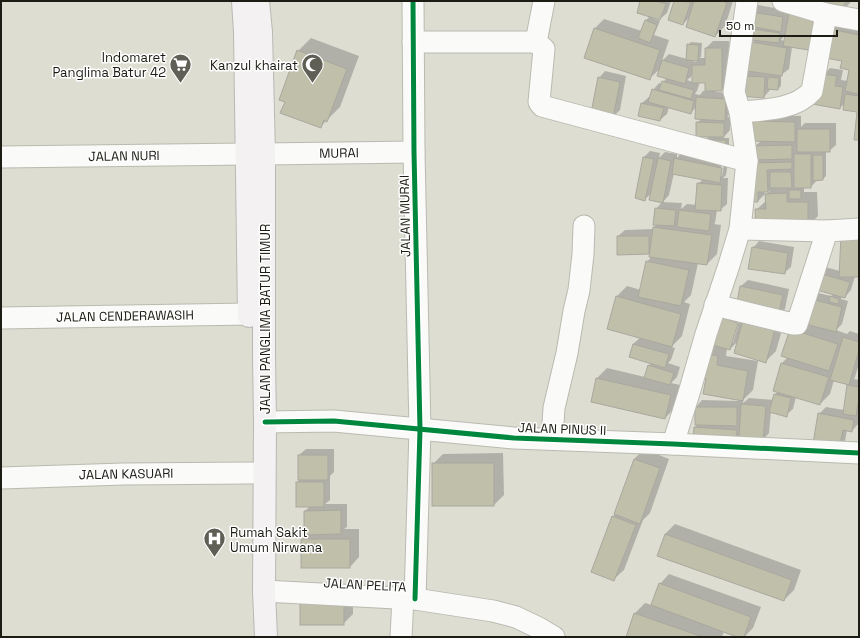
<svg xmlns="http://www.w3.org/2000/svg" width="860" height="638" viewBox="0 0 860 638" font-family="'Space Grotesk',sans-serif">
<rect width="100%" height="100%" fill="#deddd2"/>
<g fill="#0003" fill-rule="evenodd">
<path d="M641,1H671L667,13L660,19L652,17V18L660,21L654,35L669,40L662,61L669,54L687,59L688,45L691,42L702,43L701,57L699,58H706V48L713,41H729L728,83L722,90H716V92L732,93L731,113L727,117H730V130L723,138H729V145L705,140L710,136L697,123L702,118L696,107L691,113L669,107L667,114L660,120L639,115L642,103L649,97H650L653,90L659,83L662,84L663,82L667,78L661,68L650,78L594,29L604,19L642,31L646,20L650,16ZM690,59L698,60L696,62L689,60ZM693,72V82L687,80L691,77ZM700,82H706V91H703L700,95L695,94L697,91Z"/>
<path d="M675,1H733L725,26L715,36L690,17L683,24L669,19Z"/>
<path d="M827,1H851L850,3L841,13Z"/>
<path d="M758,5L791,11L821,5L815,43L792,47L789,69L781,75V86L778,89H771L770,90L764,97L741,95L752,43L755,40L753,30L757,27L752,12ZM786,34L785,41L781,40Z"/>
<path d="M837,19L859,23V139L858,111L845,103L840,108L816,82L830,68L843,70L841,80L848,81L850,69L843,60L822,56Z"/>
<path d="M311,38L359,56L340,107L320,127L298,51Z"/>
<path d="M605,71L626,76L620,110L613,117L599,78Z"/>
<path d="M755,115L801,116V127L805,123H836V145L829,151H826V176L823,179H818L811,187H804V192H817L818,216L808,226L756,210L767,200L766,194L770,191H764L765,194L758,201L755,146L761,141Z"/>
<path d="M650,151L660,153L659,158L665,152L677,154V158L682,152L728,162L726,175L723,178H728L727,204L720,210H717L715,223L714,224L721,225L717,254L707,264L698,263L691,295L684,302L690,304L682,336L671,347L675,348L671,360L668,363L680,367L677,377L671,383L680,385L675,408L665,418L592,401L597,378L607,368L645,377L648,366L652,363L633,344L641,337L617,296L627,286L641,290L647,262L652,256L651,251L649,253L618,236L625,230L654,229V227L657,224L656,209L662,202L682,203L681,209L687,204L697,205L698,184L703,179L674,173L669,195L663,202L652,193L645,199L644,157ZM722,163H724L722,176H720Z"/>
<path d="M759,241L794,247L791,267L784,273L753,248Z"/>
<path d="M825,267L859,276H855L851,290L845,297L842,296L841,299L848,301L842,324L836,330L847,334L850,331L859,334V364L855,377L854,379L859,380V412L858,413H859V420L858,424L852,431L847,430L845,441L839,448L819,414L826,407L844,410L848,386L849,384L834,380L830,394L820,404L796,397L793,409L786,415L771,411L769,433L763,440H694V428L698,424L696,407L702,400L739,401V400L707,377L699,376L718,317L744,316L742,323L755,310L741,286L748,280L789,289L785,309L778,315L785,319L776,351L766,361L739,340L730,349L727,348L726,356L758,361L753,390L743,400V403L749,398L774,400L775,394L779,391L774,390L782,363L788,357L814,292L831,296L834,294L815,289ZM738,317L740,318L733,343H731Z"/>
<path d="M306,449H334V472L330,476V500L325,504H347V527L344,529H359V557L350,567L302,539L308,534L305,511L310,506L297,483L299,480V455Z"/>
<path d="M644,449L669,459L650,513L643,520L624,570L614,579L592,571L613,516L616,513L634,459Z"/>
<path d="M503,453L504,495L494,505L433,464L443,454Z"/>
<path d="M675,524L801,570L794,590L784,600L665,534Z"/>
<path d="M669,574L761,607L753,628L744,637H740L724,631L722,637H627L635,613L645,603L652,605L660,584Z"/>
<path d="M353,589V614L343,624H301Z"/>
</g>
<g fill="#c0bfaa" stroke="#a9a89f">
<path d="M640,1H656L666,4L660,20L637,13Z"/>
<path d="M674,1L691,2L683,25L668,20Z"/>
<path d="M694,1H722L727,3L715,37L686,27Z"/>
<path d="M826,1H846L841,14L824,8Z"/>
<path d="M790,7L815,12L809,50L783,46Z"/>
<path d="M751,12L783,17L781,32L749,26Z"/>
<path d="M645,20L657,25L650,43L638,38Z"/>
<path d="M594,28L660,50L650,80L584,58Z"/>
<path d="M826,28L859,35V89L858,94L845,91L849,70L840,68L842,61L820,57Z"/>
<path d="M752,29L780,33L779,43L751,40Z"/>
<path d="M751,42L787,48L782,76L747,71Z"/>
<path d="M687,44L699,45L698,61L686,60Z"/>
<path d="M705,48H722V91H705V83H692V65H705Z"/>
<path d="M297,50L347,69L327,122L324,120L321,128L280,113L285,102L279,100Z"/>
<path d="M662,60L689,68L685,84L657,76Z"/>
<path d="M822,74L837,76L835,86L843,87L840,109L812,104Z"/>
<path d="M741,76L765,77L764,98L740,96Z"/>
<path d="M598,77L620,82L613,118L591,113Z"/>
<path d="M768,77L779,78L778,90L767,89Z"/>
<path d="M662,81L694,90L691,99L659,90Z"/>
<path d="M652,89L694,101L691,114L648,102Z"/>
<path d="M845,94L859,96V140H854L857,112L843,110Z"/>
<path d="M696,97L726,99L725,121L695,119Z"/>
<path d="M641,103L664,108L660,121L638,116Z"/>
<path d="M748,121L795,122V142L747,141Z"/>
<path d="M696,122L724,123V137H696Z"/>
<rect x="797" y="129" width="33" height="23"/>
<path d="M704,140H726V149Z"/>
<path d="M792,145V159L754,160V146Z"/>
<rect x="794" y="154" width="17" height="34"/>
<path d="M813,155H823V180L813,181Z"/>
<path d="M643,157L654,159L645,201L635,198Z"/>
<path d="M658,158L671,161L663,203L649,200Z"/>
<path d="M674,158L722,168L720,183L672,174Z"/>
<path d="M792,162V169L767,170L768,192H758V202H751L750,163Z"/>
<path d="M770,172H791L792,188H770Z"/>
<path d="M697,183L722,185L721,211L695,210Z"/>
<rect x="789" y="190" width="12" height="9"/>
<path d="M787,193V202H808V227L756,228L755,209H766L765,194Z"/>
<path d="M655,208L676,210L674,226L653,225Z"/>
<path d="M679,210L711,214L709,231L677,227Z"/>
<path d="M653,227L712,235L707,265L649,257Z"/>
<path d="M617,236H649V254L617,255Z"/>
<path d="M841,236L859,237V277H839Z"/>
<path d="M752,247L788,253L785,274L748,269Z"/>
<path d="M646,261L689,270L681,306L638,297Z"/>
<path d="M818,273L850,282L845,298L813,289Z"/>
<path d="M740,286L783,295L778,316L736,307Z"/>
<path d="M616,296L681,314L672,347L607,329Z"/>
<path d="M830,296L839,299L838,304L829,302Z"/>
<path d="M807,298L842,307L836,332L801,323Z"/>
<path d="M717,316L738,323L730,350L709,344Z"/>
<path d="M743,320L775,329L766,363L734,353Z"/>
<path d="M790,329L838,344L829,371L781,356Z"/>
<path d="M843,337L859,342V350L849,385L830,380Z"/>
<path d="M633,344L669,354L665,368L629,357Z"/>
<path d="M702,353L718,356L717,365L748,371L743,401L703,394L706,378L698,377Z"/>
<path d="M781,363L829,377L820,405L773,391Z"/>
<path d="M648,365L674,373L670,385L644,378Z"/>
<path d="M596,378L671,395L665,419L591,402Z"/>
<path d="M847,385L859,387V398L856,416L843,414Z"/>
<path d="M774,394L791,398L787,417L769,412Z"/>
<path d="M741,404L766,406L763,441L739,439Z"/>
<path d="M695,407H737V426L695,425Z"/>
<path d="M818,413L854,420L852,432L843,430L839,449L813,444Z"/>
<path d="M694,427L737,430L736,443L693,441Z"/>
<rect x="298" y="455" width="30" height="25"/>
<path d="M634,459L660,468L640,524L614,514Z"/>
<rect x="432" y="463" width="62" height="43"/>
<rect x="296" y="482" width="28" height="25"/>
<path d="M341,510V534L304,535V511Z"/>
<path d="M612,516L636,525L614,581L591,572Z"/>
<path d="M665,534L792,580L784,601L657,556Z"/>
<rect x="301" y="539" width="49" height="29"/>
<path d="M659,583L751,617L744,637H737L651,605Z"/>
<rect x="300" y="599" width="44" height="26"/>
<path d="M634,613L703,637H626Z"/>
</g>
<g fill="none" stroke-linecap="round" stroke-linejoin="round">
<defs>
<g id="minor">
<path d="M413,1L414,152L420,430L415,599"/>
<path d="M544,1L536,42L544,49L539,102L542,106L747,161"/>
<path d="M783,1L826,14"/>
<path d="M413,42H536"/>
<path d="M740,112C764,110 795,110 812,91L826,14L859,20"/>
<path d="M264,154L414,152"/>
<path d="M1,157L247,154"/>
<path d="M827,231L859,229"/>
<path d="M715,305L793,324H797L827,231L740,229"/>
<path d="M1,318L249,314"/>
<path d="M265,422L334,421L514,438L673,444L859,453"/>
<path d="M552,439L554,408L567,353L574,311L579,290L583,254L584,226"/>
<path d="M673,444L689,393L706,334L729,265L740,229L747,161L740,112L734,92L747,1"/>
<path d="M1,478L124,474L251,473"/>
<path d="M264,591L415,599L493,611L516,617L539,628L554,637"/>
<path d="M401,637L403,598"/>
</g>
<g id="major">
<path d="M243,1L245,32L249,316"/>
<path d="M258,1L261,32L264,154V357L265,422L264,591L266,637"/>
</g>
</defs>
<use href="#minor" stroke="#babab1" stroke-width="23"/>
<use href="#major" stroke="#b9b9b3" stroke-width="24"/>
<use href="#minor" stroke="#fafaf8" stroke-width="21"/>
<use href="#major" stroke="#f3f1f2" stroke-width="22"/>
<defs>
<g id="cycleway">
<path d="M413,1L414,152L420,430L415,599"/>
<path d="M265,422L334,421L514,438L673,444L859,453"/>
</g>
</defs>
<use href="#cycleway" stroke="#fff" stroke-width="8"/>
<use href="#cycleway" stroke="#00873e" stroke-width="5"/>
</g>
<defs>
<symbol id="supermarket-pin" viewBox="-11 -11 22 30"><path d="M0 17L-7.5 6A9.5 9.5 0 1 1 7.5 6Z" fill="#605f56" stroke="#fff"/><path d="M-6-5.5h2.5l.6 2H6L4.5 2H-2.5L-4.4-4H-6ZM-1.5 3.2a1.3 1.3 0 1 0 .1 0ZM3 3.2a1.3 1.3 0 1 0 .1 0Z" fill="#fff"/></symbol>
<symbol id="mosque-pin" viewBox="-11 -11 22 30"><path d="M0 17L-7.5 6A9.5 9.5 0 1 1 7.5 6Z" fill="#605f56" stroke="#fff"/><path d="M3.5-4.9A6 6 0 1 0 3.5 4.9A5 5 0 1 1 3.5-4.9Z" fill="#fff"/></symbol>
<symbol id="hospital-pin" viewBox="-11 -11 22 30"><path d="M0 17L-7.5 6A9.5 9.5 0 1 1 7.5 6Z" fill="#605f56" stroke="#fff"/><path d="M-5-5h3v3.5h4V-5h3V5h-3V1.5h-4V5h-3Z" fill="#fff"/></symbol>
</defs>
<g fill-rule="evenodd">
<use href="#supermarket-pin" x="168" y="52" width="25" height="34"/>
<use href="#mosque-pin" x="300" y="52" width="25" height="34"/>
<use href="#hospital-pin" x="202" y="526" width="25" height="34"/>
</g>
<g text-anchor="middle" dominant-baseline="central" stroke-width="3" stroke-linejoin="round" paint-order="stroke">
<g font-size="13" fill="#1c1b14" stroke="#fff" text-anchor="end">
<text x="166" y="57">Indomaret<tspan x="166" dy="15">Panglima Batur 42</tspan></text>
<text x="298" y="65">Kanzul khairat</text>
<text x="230" y="532" text-anchor="start">Rumah Sakit<tspan x="230" dy="15">Umum Nirwana</tspan></text>
</g>
<g font-size="13" fill="#1c1b14" stroke="#fff">
<text transform="translate(339 153) rotate(-1)">MURAI</text>
<text transform="translate(124 156) rotate(-1)">JALAN NURI</text>
<text transform="translate(405 216) rotate(-91)">JALAN MURAI</text>
<text transform="translate(125 316) rotate(-1)">JALAN CENDERAWASIH</text>
<text transform="translate(265 319) rotate(-90)">JALAN PANGLIMA BATUR TIMUR</text>
<text transform="translate(562 429) rotate(2)">JALAN PINUS II</text>
<text transform="translate(126 474) rotate(-1)">JALAN KASUARI</text>
<text transform="translate(365 585) rotate(3)">JALAN PELITA</text>
</g>
</g>
<rect width="860" height="638" fill="none" stroke="#1c1b14" stroke-width="4"/>
<path d="M720 30v6h117v-6" fill="none" stroke="#1c1b14" stroke-width="2"/>
<text x="726" y="30" font-size="12" fill="#1c1b14" stroke="#ffffff" stroke-width="3" paint-order="stroke">50 m</text>
</svg>
